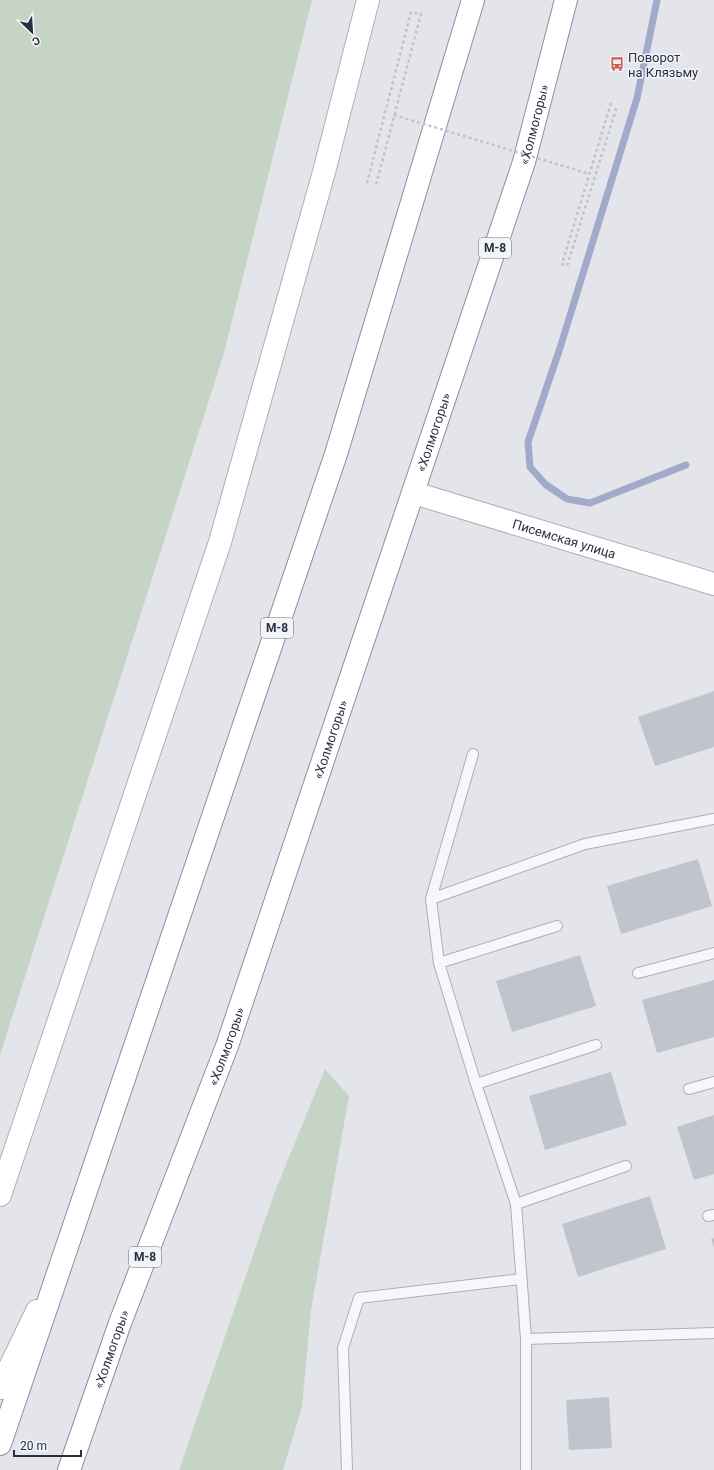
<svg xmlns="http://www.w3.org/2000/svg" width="714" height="1470" viewBox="0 0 714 1470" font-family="Roboto,sans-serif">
<rect width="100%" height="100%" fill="#e4e5eb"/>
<g fill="#c5d4c5">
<path d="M0,0H312L224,353L0,1055Z"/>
<path d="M325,1069L349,1096L311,1310L302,1407L283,1470H179L274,1194Z"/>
</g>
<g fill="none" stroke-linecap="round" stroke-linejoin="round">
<path stroke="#a1abc9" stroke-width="7" d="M657,0L637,98L560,348L528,442L530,467L545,484L567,499L590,503L686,465"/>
</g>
<g fill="#c1c3cd">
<path d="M714,691V747L655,766L638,717Z"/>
<path d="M698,859L712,906L621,934L607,886Z"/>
<path d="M580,955L596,1006L512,1032L496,981Z"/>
<path d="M714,980V1037L657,1053L642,1000Z"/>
<path d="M611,1072L627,1125L545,1150L529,1096Z"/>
<path d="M714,1115V1174L694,1180L677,1127Z"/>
<path d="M650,1196L666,1249L578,1277L562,1224Z"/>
<path d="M714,1238V1248L711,1239Z"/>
<path d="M609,1397L612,1448L569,1450L566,1400Z"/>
</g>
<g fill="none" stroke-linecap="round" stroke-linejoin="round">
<defs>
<g id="lane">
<path d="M431,899L473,754"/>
<path d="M439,963L557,926"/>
<path d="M638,973L714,953"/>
<path d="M476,1084L596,1045"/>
<path d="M689,1089L714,1082"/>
<path d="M516,1204L626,1166"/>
<path d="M708,1216L714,1215"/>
<path d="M526,1339L714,1333"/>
<path d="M347,1470L343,1348L359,1298L521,1279"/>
<path d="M526,1470V1339L516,1204L476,1084L439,963L431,899L585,844L714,819"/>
</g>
<g id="secondary">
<path id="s1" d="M414,493L714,584"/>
<path d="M0,1195L220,542L324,172L368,0"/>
<path d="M0,1388L37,1311"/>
</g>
<g id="highway">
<path d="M0,1444L336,454L473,0"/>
<path id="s2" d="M69,1470L120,1323L227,1046L524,162L566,0"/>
</g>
</defs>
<use href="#lane" stroke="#adaeb9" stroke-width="12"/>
<use href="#secondary" stroke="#adaeb9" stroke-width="24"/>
<use href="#highway" stroke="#8c8fa1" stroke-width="24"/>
<g stroke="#c1c3ca" stroke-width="2.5" stroke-dasharray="3 3" stroke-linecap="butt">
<path d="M611,103L562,264L567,266L617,106"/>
<path d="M367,183L411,12L421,14L376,185"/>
</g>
<use href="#lane" stroke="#f6f7f9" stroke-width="10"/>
<use href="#secondary" stroke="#fff" stroke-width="22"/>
<use href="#highway" stroke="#fff" stroke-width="22"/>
<path stroke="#c1c3ca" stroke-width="2.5" stroke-dasharray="3 3" stroke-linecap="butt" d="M394,115L590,174"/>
</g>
<defs>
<symbol id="bus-bare" viewBox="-9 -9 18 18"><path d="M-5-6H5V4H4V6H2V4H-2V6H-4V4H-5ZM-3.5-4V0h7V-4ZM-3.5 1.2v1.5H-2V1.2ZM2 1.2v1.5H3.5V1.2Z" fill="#c95b50" stroke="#f3f4f8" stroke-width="2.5" paint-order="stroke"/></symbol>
</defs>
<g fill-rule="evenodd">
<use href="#bus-bare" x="607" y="54" width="20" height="20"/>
</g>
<g text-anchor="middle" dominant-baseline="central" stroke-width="3" stroke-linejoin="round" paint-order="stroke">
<g fill="#f3f4f8" stroke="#686a79" stroke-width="1">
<rect x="479" y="238" width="32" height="20" rx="3"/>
<rect x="261" y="618" width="32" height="20" rx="3"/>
<rect x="129" y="1247" width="32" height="20" rx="3"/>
</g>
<g font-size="12" font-weight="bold" fill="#2c2f43">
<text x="495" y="248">М-8</text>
<text x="277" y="628">М-8</text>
<text x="145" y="1257">М-8</text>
</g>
<g font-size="13" fill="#2c2f43" stroke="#f3f4f8" text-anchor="start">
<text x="628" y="57">Поворот<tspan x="628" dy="15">на Клязьму</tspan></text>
</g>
<g font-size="13" fill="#2c2f43" stroke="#f3f4f8">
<text stroke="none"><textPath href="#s2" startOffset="1424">«Холмогоры»</textPath></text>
<text stroke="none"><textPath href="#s2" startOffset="1100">«Холмогоры»</textPath></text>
<text stroke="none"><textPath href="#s1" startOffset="157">Писемская улица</textPath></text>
<text stroke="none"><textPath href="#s2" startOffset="776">«Холмогоры»</textPath></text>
<text stroke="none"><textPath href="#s2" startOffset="452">«Холмогоры»</textPath></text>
<text stroke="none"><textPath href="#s2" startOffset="128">«Холмогоры»</textPath></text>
</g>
</g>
<g transform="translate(32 32) rotate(155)" stroke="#f3f4f8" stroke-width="3" paint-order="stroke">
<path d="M0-3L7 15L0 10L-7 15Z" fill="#2c2f43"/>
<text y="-6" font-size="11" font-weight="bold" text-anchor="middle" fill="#2c2f43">С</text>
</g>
<path d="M14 1450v6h67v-6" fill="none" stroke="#2c2f43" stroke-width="2"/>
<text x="20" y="1450" font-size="12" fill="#2c2f43" stroke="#f3f4f8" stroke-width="3" paint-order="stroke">20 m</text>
</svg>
